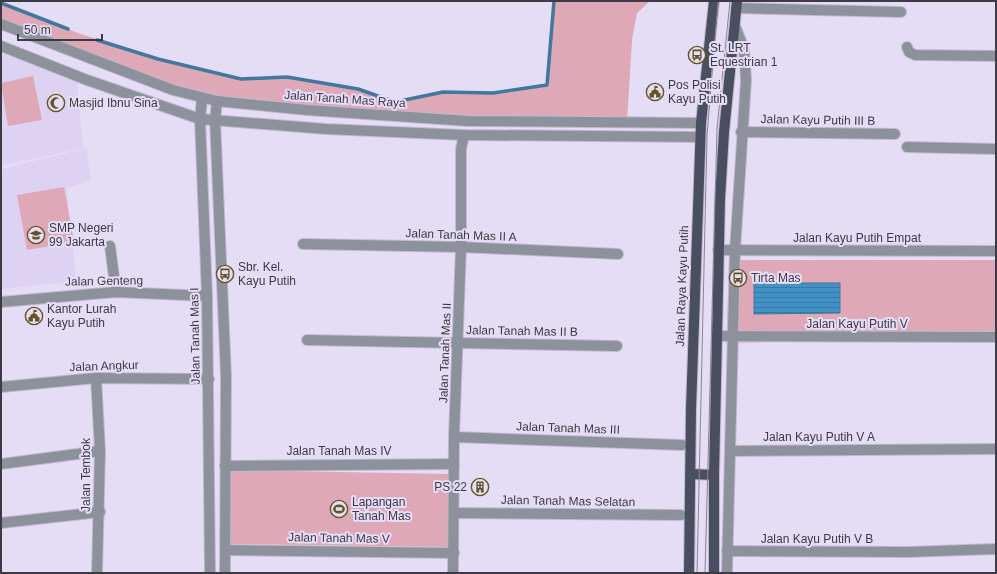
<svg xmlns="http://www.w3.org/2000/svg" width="997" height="574" viewBox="0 0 997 574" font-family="Arial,sans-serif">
<defs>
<pattern id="water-rules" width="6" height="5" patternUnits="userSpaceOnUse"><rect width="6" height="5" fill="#4192c6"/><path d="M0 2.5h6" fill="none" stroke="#3878a3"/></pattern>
</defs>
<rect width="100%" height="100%" fill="#e5ddf6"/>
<g fill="#ddd2f2">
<path d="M1,53L77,81L83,148L1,166Z"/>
<path d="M86,148L91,180L67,188L76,281L1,289V169Z"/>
</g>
<g fill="#dfa8b6">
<path d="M553,1H650L637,13L632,40L627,122L508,121L217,101L1,24V3L78,33L135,52L241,79L287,77L358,89L395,102L443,92L493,93L547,85Z"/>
<path d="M33,76L42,120L8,126L1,83Z"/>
<path d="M64,187L74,242L27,250L17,195Z"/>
<path d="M730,260H996V337L726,343Z"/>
<path d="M230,470L450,474L449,547L229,544Z"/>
</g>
<path fill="url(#water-rules)" stroke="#40789f" d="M754,283H840V313L754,314Z"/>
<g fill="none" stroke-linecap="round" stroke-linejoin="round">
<g stroke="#40789f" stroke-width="3.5">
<path d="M1,3L68,29"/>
<path d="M97,40L158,59L241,79L287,77L358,89L395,102L443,92L493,93L547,85L554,1"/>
</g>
<defs>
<g id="minor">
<path d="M736,8L901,12"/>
<path d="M1,24L173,90L217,101L307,110L468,121L701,123"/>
<path d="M1,46L87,80L200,119L326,129L464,135L700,137"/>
<path d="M907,47L909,52L915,55L996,56"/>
<path d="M202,99L200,119L207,296L210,573"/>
<path d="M217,101L215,120L226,376L225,573"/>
<path d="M741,132L895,134"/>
<path d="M907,147L996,149"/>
<path d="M303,244L461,247L618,254"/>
<path d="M110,246L116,292"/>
<path d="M718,250L996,251"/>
<path d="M1,302L116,292L207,296"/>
<path d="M717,336L996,337"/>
<path d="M307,340L617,346"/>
<path d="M96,378L100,451L97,573"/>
<path d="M1,387L96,378L209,379"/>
<path d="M454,437L682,445"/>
<path d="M730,451L996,449"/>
<path d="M1,464L100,451"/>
<path d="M225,466L454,464"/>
<path d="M455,513L681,515"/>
<path d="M1,523L100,512"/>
<path d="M225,550L454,553"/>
<path d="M727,551L907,552L996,549"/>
<path d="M453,573L454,437L461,247V149L464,135"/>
<path d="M727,573L735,250L746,80L744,49L735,26"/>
</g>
<g id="major">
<path d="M691,474L714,475"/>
<path d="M689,573L691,409L701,123L714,1"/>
<path d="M714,573V475L720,199L724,132L737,1"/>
</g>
</defs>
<use href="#minor" stroke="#c0b9cf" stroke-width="12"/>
<use href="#major" stroke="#c0b9cf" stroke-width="12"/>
<use href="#minor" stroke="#8d919b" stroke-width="10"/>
<use href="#major" stroke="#494f61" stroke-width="10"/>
<g stroke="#8a8496" stroke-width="1">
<path d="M697,573L707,136L718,1"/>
<path d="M705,573L717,129L730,1"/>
</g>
</g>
<defs>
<symbol id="bus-ring" viewBox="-11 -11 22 22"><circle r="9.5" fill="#e5ddf6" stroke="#645421" stroke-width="1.5"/><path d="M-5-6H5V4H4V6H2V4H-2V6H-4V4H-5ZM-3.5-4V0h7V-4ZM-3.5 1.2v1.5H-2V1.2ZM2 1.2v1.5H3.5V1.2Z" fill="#645421"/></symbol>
<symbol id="civic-ring" viewBox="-11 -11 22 22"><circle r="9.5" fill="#e5ddf6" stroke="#645421" stroke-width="1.5"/><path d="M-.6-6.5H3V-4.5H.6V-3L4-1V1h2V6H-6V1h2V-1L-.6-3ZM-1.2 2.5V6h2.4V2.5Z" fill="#645421"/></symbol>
<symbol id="mosque-ring" viewBox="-11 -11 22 22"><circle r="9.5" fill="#e5ddf6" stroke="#645421" stroke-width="1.5"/><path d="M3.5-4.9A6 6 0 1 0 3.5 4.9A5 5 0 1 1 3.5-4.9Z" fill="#645421"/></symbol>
<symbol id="school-ring" viewBox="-11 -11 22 22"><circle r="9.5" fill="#e5ddf6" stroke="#645421" stroke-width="1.5"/><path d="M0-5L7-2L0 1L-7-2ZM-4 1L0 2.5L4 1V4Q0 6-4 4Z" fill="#645421"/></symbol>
<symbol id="building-ring" viewBox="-11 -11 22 22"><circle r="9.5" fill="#e5ddf6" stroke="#645421" stroke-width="1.5"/><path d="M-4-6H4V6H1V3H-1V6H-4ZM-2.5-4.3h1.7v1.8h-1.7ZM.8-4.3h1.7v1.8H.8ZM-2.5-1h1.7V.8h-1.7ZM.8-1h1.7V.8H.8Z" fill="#645421"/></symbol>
<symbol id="stadium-ring" viewBox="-11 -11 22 22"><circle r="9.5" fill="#e5ddf6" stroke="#645421" stroke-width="1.5"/><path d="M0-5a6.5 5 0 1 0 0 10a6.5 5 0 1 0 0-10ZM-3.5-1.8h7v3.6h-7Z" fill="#645421"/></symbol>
</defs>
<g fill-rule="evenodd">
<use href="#bus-ring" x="687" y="45" width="20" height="20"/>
<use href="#civic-ring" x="645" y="82" width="20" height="20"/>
<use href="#mosque-ring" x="46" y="93" width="20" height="20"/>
<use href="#school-ring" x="26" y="225" width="20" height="20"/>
<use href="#bus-ring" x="215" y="264" width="20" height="20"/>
<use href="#bus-ring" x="728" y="268" width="20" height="20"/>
<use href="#civic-ring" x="24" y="306" width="20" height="20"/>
<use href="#building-ring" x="470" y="477" width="20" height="20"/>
<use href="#stadium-ring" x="329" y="499" width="20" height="20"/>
</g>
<g text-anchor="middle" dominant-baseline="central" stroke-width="4" stroke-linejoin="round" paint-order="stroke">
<g font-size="12" fill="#3e3a45" stroke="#e5ddf6" text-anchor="start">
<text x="710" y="48">St. LRT<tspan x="710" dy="14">Equestrian 1</tspan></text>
<text x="668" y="85">Pos Polisi<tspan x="668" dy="14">Kayu Putih</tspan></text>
<text x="69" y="103">Masjid Ibnu Sina</text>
<text x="49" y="228">SMP Negeri<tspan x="49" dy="14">99 Jakarta</tspan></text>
<text x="238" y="267">Sbr. Kel.<tspan x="238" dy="14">Kayu Putih</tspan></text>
<text x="751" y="278">Tirta Mas</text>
<text x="47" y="309">Kantor Lurah<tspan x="47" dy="14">Kayu Putih</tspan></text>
<text x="467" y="487" text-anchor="end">PS 22</text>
<text x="352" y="502">Lapangan<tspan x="352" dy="14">Tanah Mas</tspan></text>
</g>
<g font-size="12" fill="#3e3a45" stroke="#e5ddf6">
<text transform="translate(345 99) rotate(4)">Jalan Tanah Mas Raya</text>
<text transform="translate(818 120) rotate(1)">Jalan Kayu Putih III B</text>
<text transform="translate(461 235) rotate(2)">Jalan Tanah Mas II A</text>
<text x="857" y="238">Jalan Kayu Putih Empat</text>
<text transform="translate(104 281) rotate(-1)">Jalan Genteng</text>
<text transform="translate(682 286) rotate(-88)">Jalan Raya Kayu Putih</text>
<text x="857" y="324">Jalan Kayu Putih V</text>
<text transform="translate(522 331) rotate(1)">Jalan Tanah Mas II B</text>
<text transform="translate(195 336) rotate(-91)">Jalan Tanah Mas I</text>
<text transform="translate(445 353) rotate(-88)">Jalan Tanah Mas II</text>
<text transform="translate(104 366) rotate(-2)">Jalan Angkur</text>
<text transform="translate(568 428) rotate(2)">Jalan Tanah Mas III</text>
<text x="819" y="437">Jalan Kayu Putih V A</text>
<text x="339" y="451">Jalan Tanah Mas IV</text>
<text transform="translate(86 475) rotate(-90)">Jalan Tembok</text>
<text transform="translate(568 501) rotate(1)">Jalan Tanah Mas Selatan</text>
<text transform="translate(339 538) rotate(1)">Jalan Tanah Mas V</text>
<text x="817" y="539">Jalan Kayu Putih V B</text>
</g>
</g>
<rect width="997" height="574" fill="none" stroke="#3e3a45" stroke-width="4"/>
<path d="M18 34v6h84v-6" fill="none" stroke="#3e3a45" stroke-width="2"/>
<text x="24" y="34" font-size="12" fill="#3e3a45" stroke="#e5ddf6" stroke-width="3" paint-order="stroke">50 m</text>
</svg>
